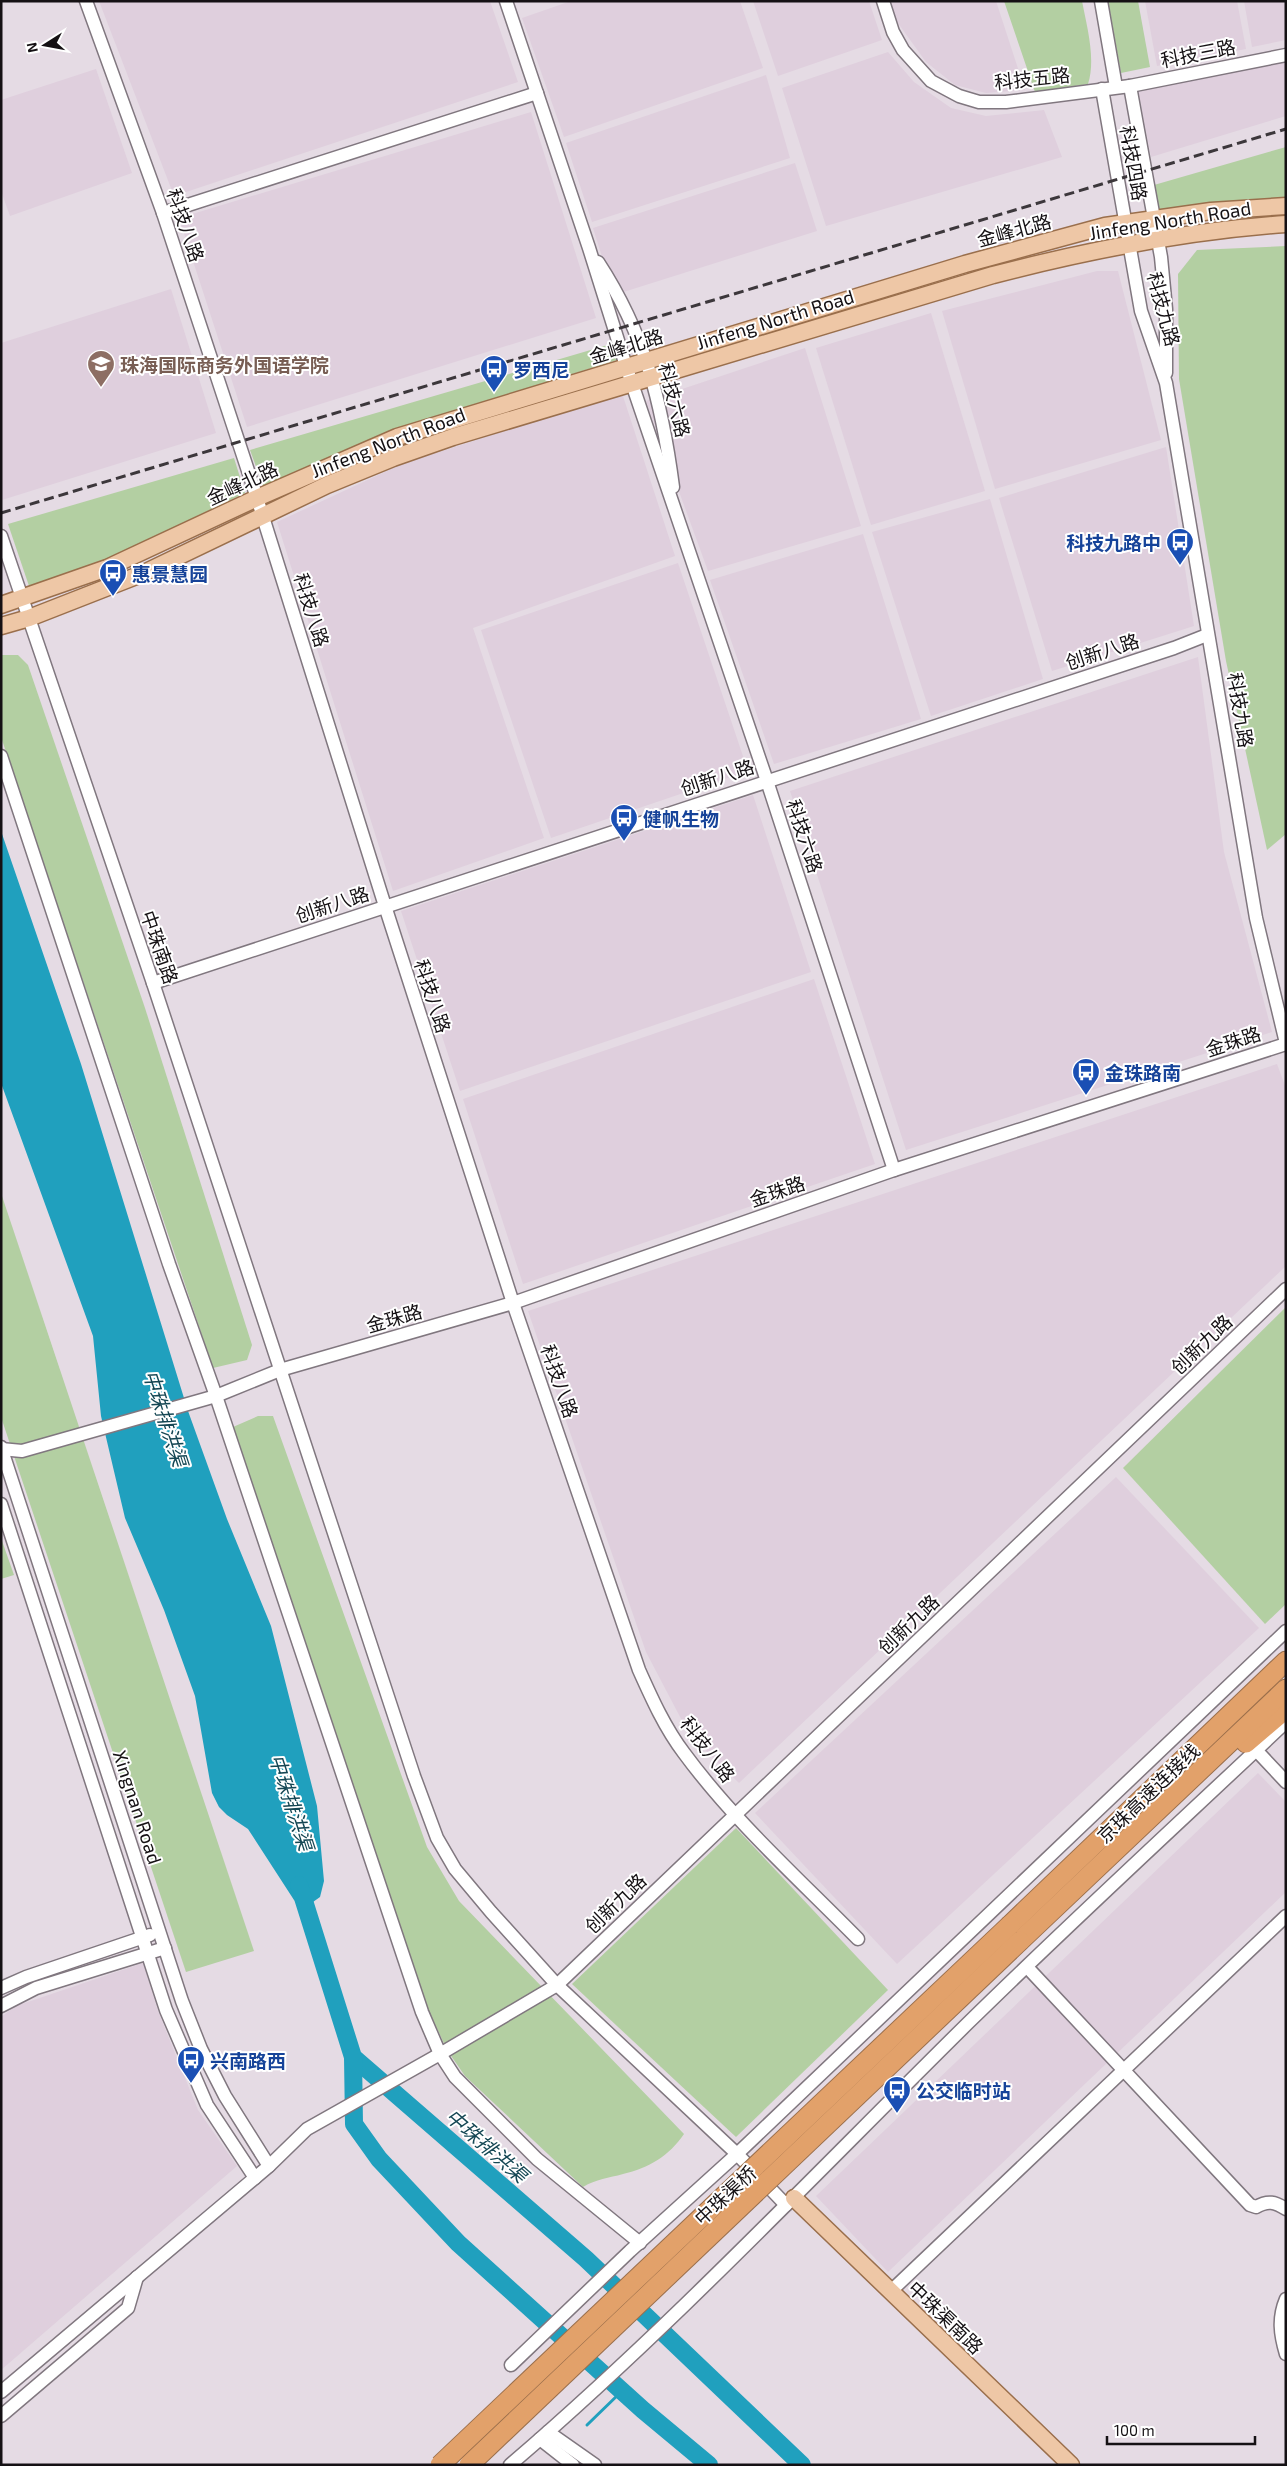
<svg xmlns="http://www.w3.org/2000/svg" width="1287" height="2466" viewBox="0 0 1287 2466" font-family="'Exo 2','Noto Sans SC',sans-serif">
<rect width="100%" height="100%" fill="#e5dbe4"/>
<g fill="#dfcfdd">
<path d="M99,1H490L518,82L174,196Z"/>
<path d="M571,1H740L763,68L564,137L522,18Z"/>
<path d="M753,1H869L882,40L778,76Z"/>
<path d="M889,1H996L1025,90L986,93L955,85L926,62L895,19Z"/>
<path d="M1145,1H1237L1246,49L1157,66Z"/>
<path d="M1244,1H1286V40L1252,47Z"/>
<path d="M888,52L914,82L951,108L986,116L1044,110L1062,157L826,226L782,88Z"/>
<path d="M1286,60V116L1151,157L1138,89Z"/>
<path d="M96,69L132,173L10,216L1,191V100Z"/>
<path d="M766,75L790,158L592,222L566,143Z"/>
<path d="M531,112L596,318L247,427L179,218Z"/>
<path d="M795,163L817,231L614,295L593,228Z"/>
<path d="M1097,271H1118L1161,440L995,489L942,311Z"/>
<path d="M171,289L216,433L2,500L1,343Z"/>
<path d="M931,313L985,491L871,525L816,348Z"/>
<path d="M805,348L861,526L708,571L646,401Z"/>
<path d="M622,393L675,556L473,628L544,838L393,891L277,522L402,464Z"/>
<path d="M1166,447L1194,626L1052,671L999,498Z"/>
<path d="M990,499L1043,679L931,716L872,532Z"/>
<path d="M863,534L921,719L774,764L710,580Z"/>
<path d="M678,563L748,771L551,838L481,630Z"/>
<path d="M1198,657L1224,852L1272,1032L906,1150L790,791Z"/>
<path d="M753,795L811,972L460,1091L401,911Z"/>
<path d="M814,979L875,1164L523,1284L463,1099Z"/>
<path d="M1277,1064L1286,1088V1266L739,1783L689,1734L646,1652L528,1311Z"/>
<path d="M1116,1477L1259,1628L897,1964L755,1813Z"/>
<path d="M1258,1773L1286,1802V1892L888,2272L816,2196Z"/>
<path d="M143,1963L158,2011L198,2110L237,2166L1,2370V2017L16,2006Z"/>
</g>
<g fill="#b3cfa2">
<path d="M1004,1H1082C1087,27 1096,59 1088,84L1035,92Z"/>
<path d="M1108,1H1138L1150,67L1121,73Z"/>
<path d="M1286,147V198L1159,213L1154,185Z"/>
<path d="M1286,246V834L1267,850L1226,661L1179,379L1178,274L1197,250Z"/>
<path d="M611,344L617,360L397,429L263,486L250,450Z"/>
<path d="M234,458L245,493L100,563L29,586L8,524Z"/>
<path d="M1,655H18L28,665L145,1008L252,1345L247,1360L213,1368L1,737Z"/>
<path d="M1,1193L254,1951L186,1972L1,1417Z"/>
<path d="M1286,1307V1604L1265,1624L1123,1468Z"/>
<path d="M258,1416H273L427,1847L459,1901L684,2134C669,2156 649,2168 623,2174C609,2178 596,2179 583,2187L465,2076L447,2050L420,1992L233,1427Z"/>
<path d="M1,1538L14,1575L1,1579Z"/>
<path d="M736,1828L888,1990L736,2137L572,1984Z"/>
</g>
<path fill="#20a0be" d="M1,831L81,1064L188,1411L227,1519L271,1626L317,1806L324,1881L320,1897L306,1907L294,1900L248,1829L227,1815L219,1807L212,1793L195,1696L164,1610L125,1518L101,1416L93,1336L1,1083Z"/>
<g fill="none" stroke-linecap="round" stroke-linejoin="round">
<path stroke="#20a0be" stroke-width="3" d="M587,2425L622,2391"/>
<g stroke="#20a0be" stroke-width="18">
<path d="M299,1885L353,2057L586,2259L802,2465"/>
<path d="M353,2057L354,2124L379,2159L458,2243L643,2410L709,2465"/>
</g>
<defs>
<g id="minor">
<path d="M86,1L163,213L257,498L385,906L513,1303L639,1670C652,1699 665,1728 684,1753C734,1821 799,1879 858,1939"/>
<path d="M506,1L589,248L626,366L767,781L894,1170"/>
<path d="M883,1L893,32L903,50L931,81L959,96L979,102H1006L1130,86L1286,55"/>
<path d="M1101,1L1116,87"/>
<path d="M1130,86L1161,257L1166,309V373"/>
<path d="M1102,89L1141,311L1166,383L1256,918L1286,1043"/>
<path d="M163,213L537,93"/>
<path d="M598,262C645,334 662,403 673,487"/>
<path d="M1,536L153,983L414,1776L437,1838L455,1869L491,1912L557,1985L737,2154L786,2205"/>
<path d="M1,756L169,1264L216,1396L422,2012L440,2054L455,2077L537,2159L640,2243"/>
<path d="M153,983L1174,648L1207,635"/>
<path d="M1,1447L182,2001L201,2049L225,2096L269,2166"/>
<path d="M1,1449L22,1451L216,1396L280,1370L513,1303L894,1170L1286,1044"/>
<path d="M1,1504L166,2010L207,2105L255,2178"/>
<path d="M1256,1750L1286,1782"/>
<path d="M1027,1967L1250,2205L1256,2207C1268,2200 1275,2202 1286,2209"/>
<path d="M1,1988L26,1977L150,1935"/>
<path d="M1,2006L36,1988L165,1948"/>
<path d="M891,2291L1286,1916"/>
<path d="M1286,2299C1278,2318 1280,2334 1286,2354"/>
<path d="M511,2365L630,2251L737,2154L1286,1631"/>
<path d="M1,2392L269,2166L307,2129L440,2054L557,1985L1286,1289"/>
<path d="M1,2416L128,2308L137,2277"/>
<path d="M548,2432L595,2465"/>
<path d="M540,2439L573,2465"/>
<path d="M510,2465C671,2327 817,2172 968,2023C1072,1921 1180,1822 1286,1722"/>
</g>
<g id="major">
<path d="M1,605L107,568L257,498L397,437L965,264L1105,226L1211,211L1286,206"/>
<path d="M1,626L29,618L144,573L327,485L393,458L453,437L993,275C1089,250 1187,231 1286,224"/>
<path d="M794,2198L1071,2465"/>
</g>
<g id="highway">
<path d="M1246,1743L1286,1709"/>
<path d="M1010,1925L1286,1661"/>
<path d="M1020,1941L1286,1689"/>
</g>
</defs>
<use href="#minor" stroke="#80777f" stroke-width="15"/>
<use href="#major" stroke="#9a6f4c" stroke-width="19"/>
<use href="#highway" stroke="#9a6f4c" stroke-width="21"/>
<use href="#minor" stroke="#fff" stroke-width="12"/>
<use href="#major" stroke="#eec7a6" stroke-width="16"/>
<use href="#highway" stroke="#e2a16a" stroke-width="19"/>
<path stroke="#3c373b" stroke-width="3" stroke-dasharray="10 5" stroke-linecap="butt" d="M1,513L1286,129"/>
<defs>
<g id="highway-bridge">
<path d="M440,2465L1010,1925"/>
<path d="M469,2465L1020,1941"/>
</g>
</defs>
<use href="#highway-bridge" stroke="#9a6f4c" stroke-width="21" stroke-linecap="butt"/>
<use href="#highway-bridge" stroke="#e2a16a" stroke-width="19"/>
</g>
<defs>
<symbol id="school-pin" viewBox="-11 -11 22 30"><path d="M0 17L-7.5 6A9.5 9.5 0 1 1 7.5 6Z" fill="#8d6e63" stroke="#fff"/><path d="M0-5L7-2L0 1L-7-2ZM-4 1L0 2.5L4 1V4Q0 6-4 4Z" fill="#fff"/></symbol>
<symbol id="bus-pin" viewBox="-11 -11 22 30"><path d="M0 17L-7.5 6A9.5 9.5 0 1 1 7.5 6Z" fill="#1a4fb4" stroke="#fff"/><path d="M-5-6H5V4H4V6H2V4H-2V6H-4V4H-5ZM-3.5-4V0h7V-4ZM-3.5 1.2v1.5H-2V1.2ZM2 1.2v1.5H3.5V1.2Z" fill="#fff"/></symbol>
</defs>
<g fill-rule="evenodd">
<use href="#school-pin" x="85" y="348" width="32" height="43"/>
<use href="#bus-pin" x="478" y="353" width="32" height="43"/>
<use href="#bus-pin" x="1164" y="526" width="32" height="43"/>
<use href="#bus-pin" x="97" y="557" width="32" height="43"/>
<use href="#bus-pin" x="608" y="802" width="32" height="43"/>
<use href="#bus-pin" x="1070" y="1056" width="32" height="43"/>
<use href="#bus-pin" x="175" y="2044" width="32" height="43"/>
<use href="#bus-pin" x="881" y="2074" width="32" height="43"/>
</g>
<g text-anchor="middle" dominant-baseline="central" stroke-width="4" stroke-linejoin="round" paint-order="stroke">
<g font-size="19" fill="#151114" stroke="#fff">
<text transform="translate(1198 53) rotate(-11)">科技三路</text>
<text transform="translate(1032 78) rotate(-6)">科技五路</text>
<text transform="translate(1134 163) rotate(80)">科技四路</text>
<text transform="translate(1170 220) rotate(-9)">Jinfeng North Road</text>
<text transform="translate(186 225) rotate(71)">科技八路</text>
<text transform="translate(1014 230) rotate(-15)">金峰北路</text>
<text transform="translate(1164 309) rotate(75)">科技九路</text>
<text transform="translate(775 319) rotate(-17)">Jinfeng North Road</text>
<text transform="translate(626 346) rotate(-17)">金峰北路</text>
<text transform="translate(675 400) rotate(76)">科技六路</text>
<text transform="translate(388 442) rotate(-21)">Jinfeng North Road</text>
<text transform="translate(242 483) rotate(-25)">金峰北路</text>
<text transform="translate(312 610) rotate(73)">科技八路</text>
<text transform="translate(1102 651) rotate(-18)">创新八路</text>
<text transform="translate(1241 710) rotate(81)">科技九路</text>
<text transform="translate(717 777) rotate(-18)">创新八路</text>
<text transform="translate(805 836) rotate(72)">科技六路</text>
<text transform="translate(332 904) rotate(-18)">创新八路</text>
<text transform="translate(160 947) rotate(71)">中珠南路</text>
<text transform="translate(433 996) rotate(72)">科技八路</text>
<text transform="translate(1233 1041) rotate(-18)">金珠路</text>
<text transform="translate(777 1191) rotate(-19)">金珠路</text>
<text transform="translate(394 1318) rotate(-16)">金珠路</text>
<text transform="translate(1201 1344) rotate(-44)">创新九路</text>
<text transform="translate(560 1381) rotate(71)">科技八路</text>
<text transform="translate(908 1624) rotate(-44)">创新九路</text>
<text transform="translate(708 1749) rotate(53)">科技八路</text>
<text transform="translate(1148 1793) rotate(-44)">京珠高速连接线</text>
<text transform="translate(138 1807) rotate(72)">Xingnan Road</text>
<text transform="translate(615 1903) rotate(-44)">创新九路</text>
<text transform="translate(725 2195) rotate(-43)">中珠渠桥</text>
<text transform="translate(946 2317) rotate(44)">中珠渠南路</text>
</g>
<g font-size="19" font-weight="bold" fill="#785e54" stroke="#fff" text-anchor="start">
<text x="120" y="364">珠海国际商务外国语学院</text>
</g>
<g font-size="19" font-weight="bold" fill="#164399" stroke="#fff" text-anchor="start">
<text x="513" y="369">罗西尼</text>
<text x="1161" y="542" text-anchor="end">科技九路中</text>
<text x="132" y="573">惠景慧园</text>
<text x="643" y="818">健帆生物</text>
<text x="1105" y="1072">金珠路南</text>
<text x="210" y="2060">兴南路西</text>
<text x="916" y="2090">公交临时站</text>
</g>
<g font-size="20" font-style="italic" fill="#154754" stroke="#fff">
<text transform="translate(166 1418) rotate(72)">中珠排洪渠</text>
<text transform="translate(292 1802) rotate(72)">中珠排洪渠</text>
<text transform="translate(487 2145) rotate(41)">中珠排洪渠</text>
</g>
</g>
<rect width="1287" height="2466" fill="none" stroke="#151114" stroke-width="5"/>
<g transform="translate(45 45) rotate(259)" stroke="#ffffff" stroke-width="4" paint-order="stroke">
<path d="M0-4L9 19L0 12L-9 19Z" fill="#151114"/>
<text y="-8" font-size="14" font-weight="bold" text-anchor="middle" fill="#151114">N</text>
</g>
<path d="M1107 2436v8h148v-8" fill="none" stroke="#151114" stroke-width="2.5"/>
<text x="1114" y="2436" font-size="15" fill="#151114" stroke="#ffffff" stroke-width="4" paint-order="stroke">100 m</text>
</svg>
